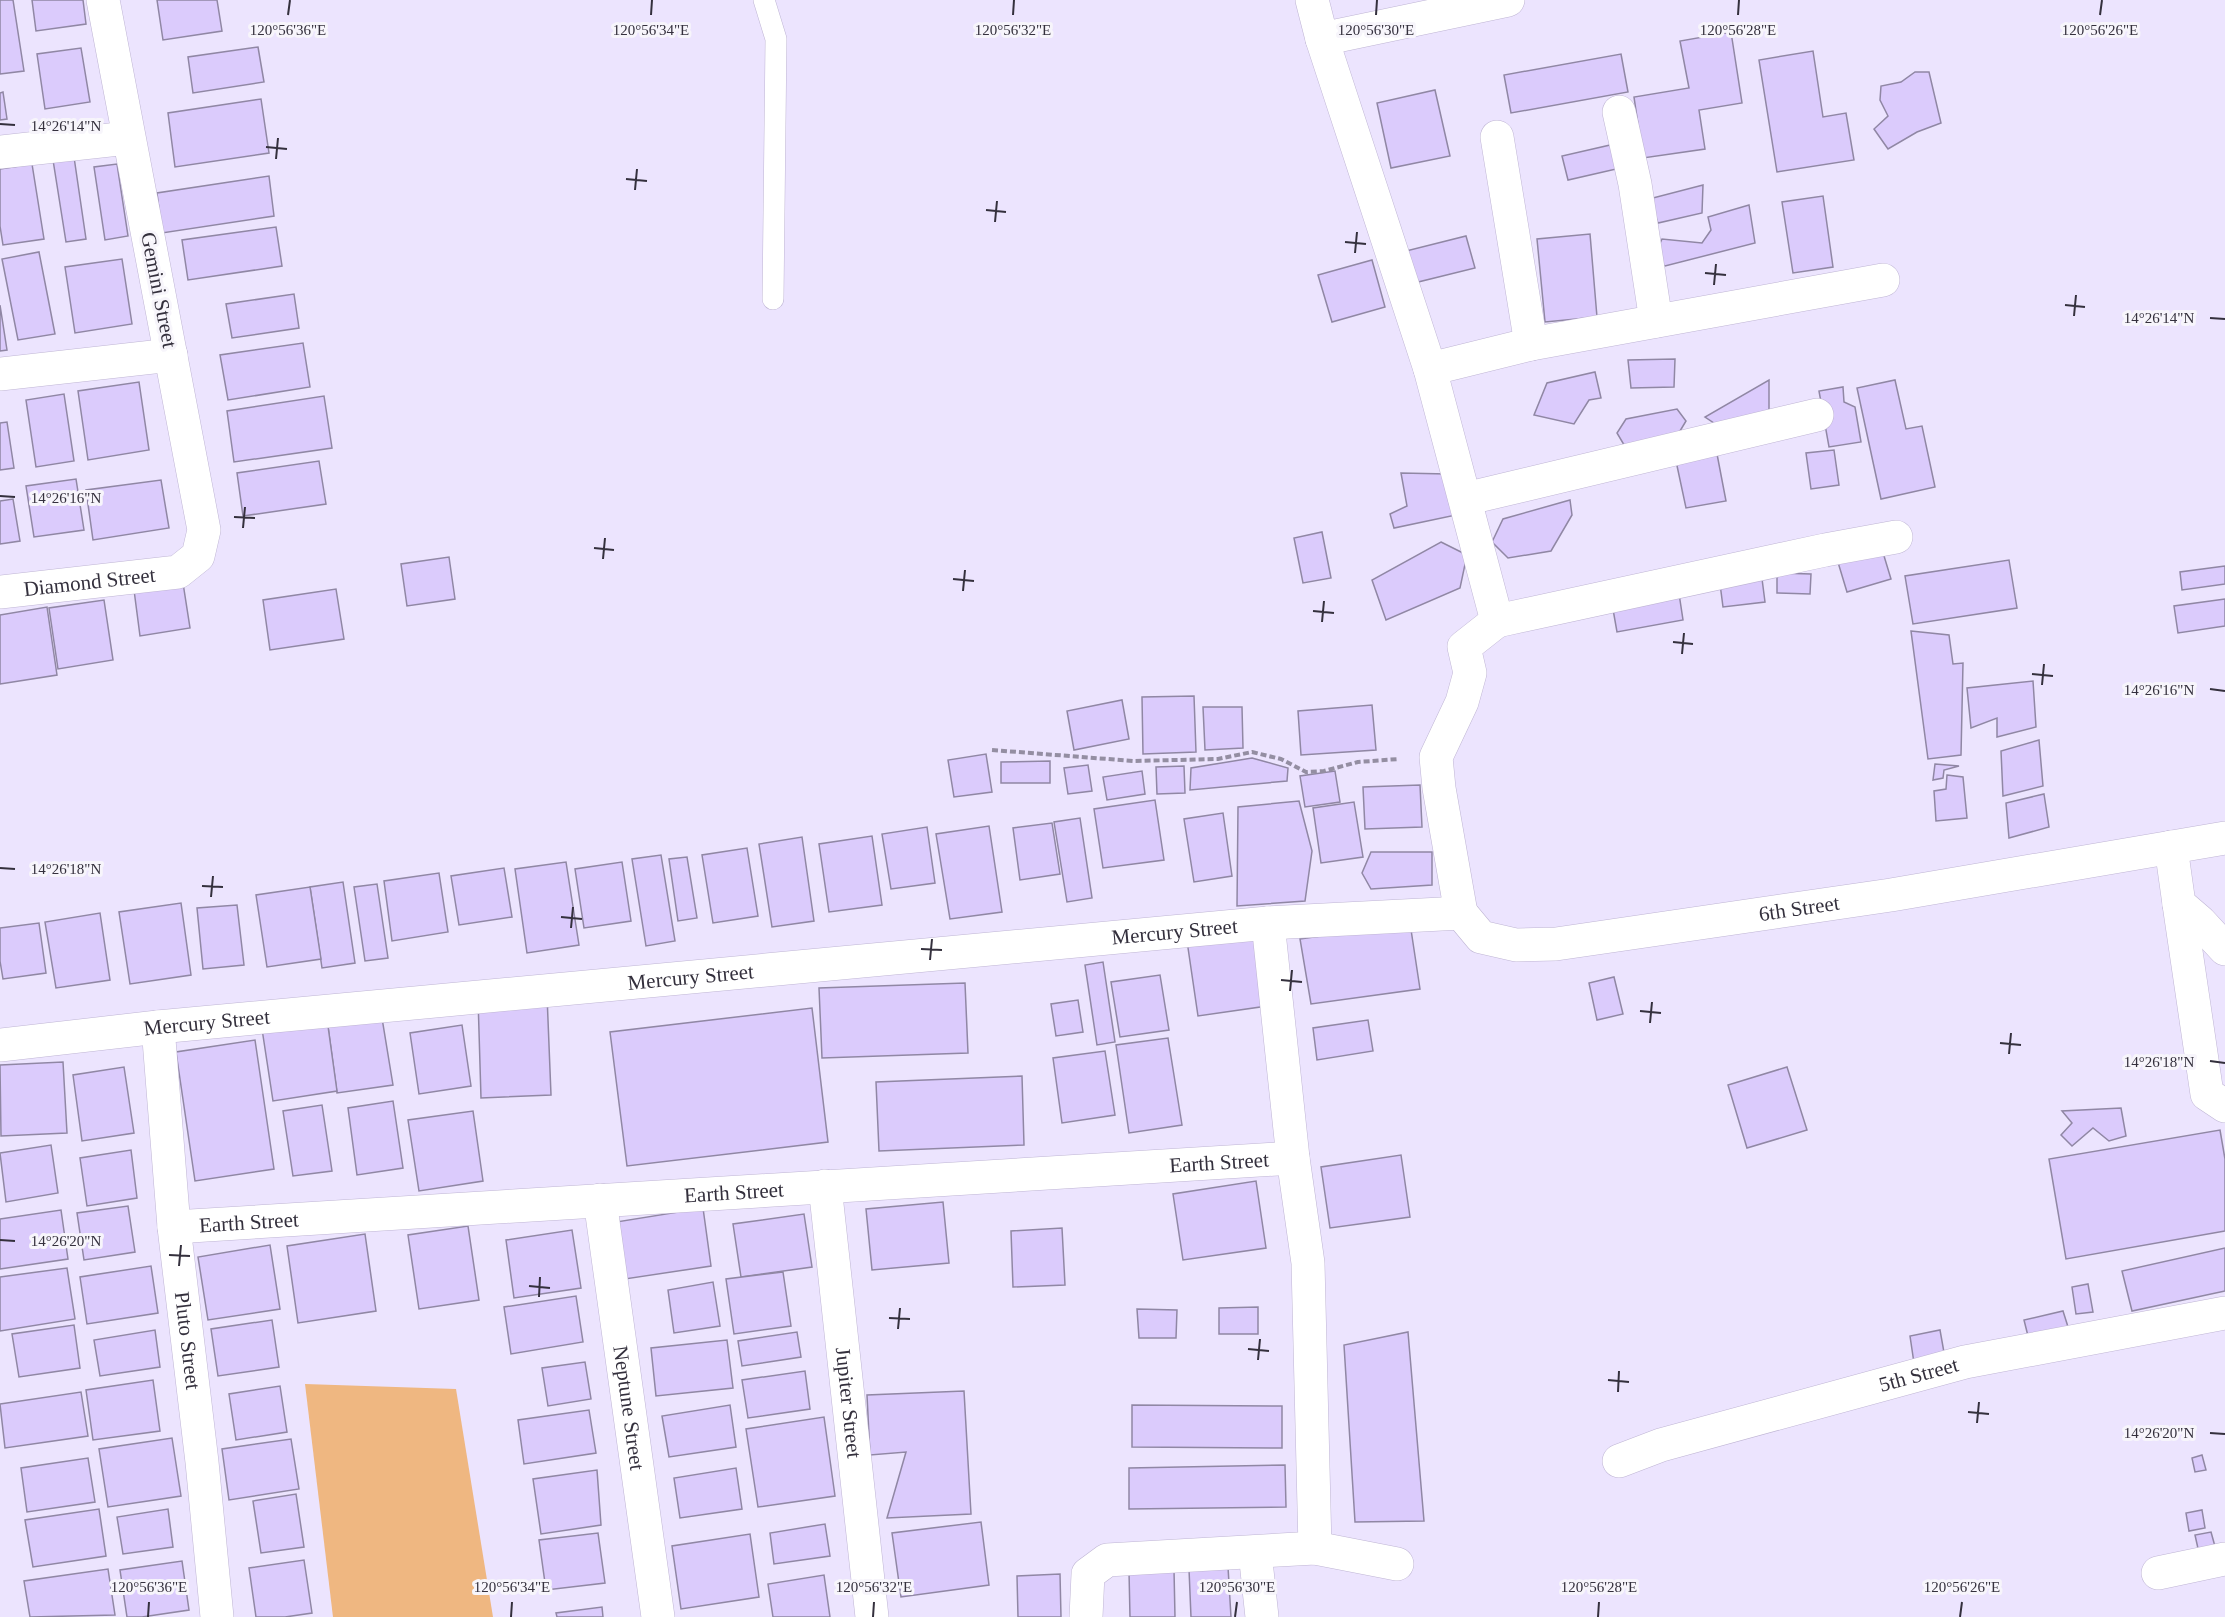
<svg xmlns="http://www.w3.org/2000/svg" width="2225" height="1617" viewBox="0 0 2225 1617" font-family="'Times New Roman',serif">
<rect width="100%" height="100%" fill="#ece4fe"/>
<path fill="#efb781" d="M305,1384L456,1389L493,1617H333Z"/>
<g fill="#dbcbfc" stroke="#9087a4" stroke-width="1.5">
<path d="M0,0H13L24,71L0,74Z"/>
<path d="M32,0H83L86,24L36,31Z"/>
<path d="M157,0H217L222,31L163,40Z"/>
<path d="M1731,32L1742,103L1699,110L1705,149L1643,158L1634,97L1689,88L1680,41Z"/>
<path d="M258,47L264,82L193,93L188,57Z"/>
<path d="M81,48L90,102L45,109L37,54Z"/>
<path d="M1813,51L1823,117L1846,113L1854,160L1777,172L1759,60Z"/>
<path d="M1621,54L1628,92L1511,113L1504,75Z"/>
<path d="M1915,72H1929L1941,123L1917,132L1888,149L1874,129L1888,116L1880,100L1881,86L1901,82Z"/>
<path d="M1435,90L1450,156L1391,168L1377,103Z"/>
<path d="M3,92L7,119L0,120V93Z"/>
<path d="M261,99L269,153L175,167L168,113Z"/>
<path d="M1619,143L1625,167L1568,180L1562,156Z"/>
<path d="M74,157L86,239L66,242L53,160Z"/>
<path d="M32,164L44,239L3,245L0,226V169Z"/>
<path d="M117,164L128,236L105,240L94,167Z"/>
<path d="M269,176L274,216L162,233L157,193Z"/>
<path d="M1703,185L1702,213L1658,223L1649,199Z"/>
<path d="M1823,196L1833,267L1793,273L1782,202Z"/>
<path d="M1749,205L1755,243L1665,266L1652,261L1662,239L1702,243L1711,230L1708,217Z"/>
<path d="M276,227L282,266L188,280L182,240Z"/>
<path d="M1590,234L1597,317L1545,322L1537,239Z"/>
<path d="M1466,236L1475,268L1414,283L1406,251Z"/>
<path d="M39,252L55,334L18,340L2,259Z"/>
<path d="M122,259L132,324L75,333L65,267Z"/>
<path d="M1372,260L1385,307L1332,322L1318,275Z"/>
<path d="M294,294L299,328L232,338L226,304Z"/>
<path d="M0,305L7,350L0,351Z"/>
<path d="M303,343L310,387L228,400L220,355Z"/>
<path d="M1675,359L1674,387L1631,388L1628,360Z"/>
<path d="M1595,372L1601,398L1589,400L1574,424L1534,415L1547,383Z"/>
<path d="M1769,380V423L1726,431L1705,417Z"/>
<path d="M1895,380L1906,429L1922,426L1935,487L1881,499L1857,388Z"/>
<path d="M139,382L149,450L88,460L78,391Z"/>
<path d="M1843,387L1844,402L1855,407L1861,442L1829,447L1819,391Z"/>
<path d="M64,394L74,461L36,467L26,400Z"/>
<path d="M324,396L332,448L234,462L227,411Z"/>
<path d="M1677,409L1686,421L1674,441L1630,455L1617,433L1626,419Z"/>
<path d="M7,422L14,468L0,470V423Z"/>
<path d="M1834,450L1839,485L1811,489L1806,453Z"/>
<path d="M1717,454L1726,501L1686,508L1676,461Z"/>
<path d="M319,461L326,504L243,516L237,473Z"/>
<path d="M1401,473L1447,474L1456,515L1394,528L1390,514L1407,506Z"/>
<path d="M76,479L84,530L34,537L26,486Z"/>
<path d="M161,480L169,528L93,540L86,490Z"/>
<path d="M13,499L20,541L0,544V501Z"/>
<path d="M1570,500L1572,515L1551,551L1508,558L1492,542L1503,519Z"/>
<path d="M1322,532L1331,578L1303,583L1294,538Z"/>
<path d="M1441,542L1467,555L1460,588L1386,620L1372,580Z"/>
<path d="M1881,546L1891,579L1847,592L1837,559Z"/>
<path d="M449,557L455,599L407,606L401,564Z"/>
<path d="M2009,560L2017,608L1913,624L1905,576Z"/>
<path d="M2225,566V584L2182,590L2180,572Z"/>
<path d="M1761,571L1765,602L1723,607L1719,576Z"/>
<path d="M1777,573L1811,574L1810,594L1777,593Z"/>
<path d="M183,583L190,628L140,636L134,590Z"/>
<path d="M1678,587L1683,620L1617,632L1611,598Z"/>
<path d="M336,589L344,639L270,650L263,600Z"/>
<path d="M2225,599V626L2178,633L2174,606Z"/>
<path d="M104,600L113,660L58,669L49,608Z"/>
<path d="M47,607L57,675L0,684V615Z"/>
<path d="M1911,631L1949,635L1953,664L1963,663L1961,755L1928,759Z"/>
<path d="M2033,681L2036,727L1997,737V718L1971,728L1967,688Z"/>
<path d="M1194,696L1196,752L1143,754L1142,697Z"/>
<path d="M1122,700L1129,739L1074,750L1067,711Z"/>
<path d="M1372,705L1376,750L1301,755L1298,711Z"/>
<path d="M1203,707H1242L1243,748L1205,750Z"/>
<path d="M2039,740L2043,786L2003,796L2001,751Z"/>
<path d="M986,754L992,792L954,797L948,760Z"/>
<path d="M1252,758L1288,768L1287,781L1190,790L1191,768Z"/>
<path d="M1050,761V783H1001V762Z"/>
<path d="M1935,764L1959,766L1944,770L1943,778L1933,780Z"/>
<path d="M1088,765L1092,791L1068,794L1064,768Z"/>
<path d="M1184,766L1185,793L1157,794L1156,767Z"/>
<path d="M1142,771L1145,794L1107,800L1103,777Z"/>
<path d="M1335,771L1340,802L1305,807L1300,776Z"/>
<path d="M1947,775L1963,777L1967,818L1936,821L1934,791L1946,789Z"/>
<path d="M1420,785L1422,827L1365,829L1363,787Z"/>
<path d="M2044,794L2049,827L2009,838L2006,803Z"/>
<path d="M1155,800L1164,860L1103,868L1094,809Z"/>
<path d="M1299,801L1312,851L1305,901L1237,906L1238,807Z"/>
<path d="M1354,802L1363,857L1321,863L1313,808Z"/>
<path d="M1223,813L1232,876L1194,882L1184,819Z"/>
<path d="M1080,818L1092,898L1067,902L1054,822Z"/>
<path d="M1052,823L1060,874L1020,880L1013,828Z"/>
<path d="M989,826L1002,912L950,919L936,834Z"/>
<path d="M927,827L935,883L891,889L882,834Z"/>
<path d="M872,836L882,905L829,912L819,844Z"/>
<path d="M802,837L814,921L772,927L759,844Z"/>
<path d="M747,848L758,916L713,923L702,855Z"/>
<path d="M1371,852H1432V885L1371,889L1362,873Z"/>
<path d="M661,855L675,941L646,946L632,859Z"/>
<path d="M687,857L697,918L678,921L669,859Z"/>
<path d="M566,862L579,945L527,953L515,869Z"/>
<path d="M622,862L631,921L584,928L575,869Z"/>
<path d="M504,868L512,917L459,925L451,876Z"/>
<path d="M439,873L448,932L392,941L384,881Z"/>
<path d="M343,882L355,963L322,968L310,887Z"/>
<path d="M377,884L388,958L365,961L354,887Z"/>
<path d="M310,887L321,959L267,967L256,895Z"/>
<path d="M181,903L191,975L130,984L119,912Z"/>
<path d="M237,905L244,965L203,969L197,908Z"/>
<path d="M100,913L110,980L56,988L45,922Z"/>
<path d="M39,923L46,973L3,979L0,961V928Z"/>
<path d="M1410,923L1420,989L1311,1004L1300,939Z"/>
<path d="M1255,931L1267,1006L1198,1016L1187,941Z"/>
<path d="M1103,962L1115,1042L1097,1045L1085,965Z"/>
<path d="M1160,975L1169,1030L1120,1037L1111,982Z"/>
<path d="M1614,977L1623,1014L1597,1020L1589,983Z"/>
<path d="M965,983L968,1053L822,1058L819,988Z"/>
<path d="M547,995L551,1095L481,1098L478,998Z"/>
<path d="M1078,1000L1083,1032L1056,1036L1051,1004Z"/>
<path d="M812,1008L828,1142L627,1166L610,1032Z"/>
<path d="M381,1012L393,1085L337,1093L327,1019Z"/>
<path d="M327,1019L337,1091L273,1101L262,1029Z"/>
<path d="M1368,1020L1373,1051L1317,1060L1313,1028Z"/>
<path d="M462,1025L471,1086L419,1094L410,1033Z"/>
<path d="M1168,1038L1182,1125L1129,1133L1116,1045Z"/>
<path d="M255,1040L274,1169L195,1181L176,1052Z"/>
<path d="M1105,1051L1115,1115L1062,1123L1053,1058Z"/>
<path d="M63,1062L67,1133L1,1136L0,1065Z"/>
<path d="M124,1067L134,1133L82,1141L73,1075Z"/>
<path d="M1787,1067L1807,1130L1747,1148L1728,1085Z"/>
<path d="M1022,1076L1024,1145L879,1151L876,1082Z"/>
<path d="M393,1101L403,1168L357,1175L348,1108Z"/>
<path d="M322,1105L332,1171L293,1176L283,1111Z"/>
<path d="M2121,1108L2126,1136L2109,1141L2093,1128L2072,1146L2061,1135L2072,1123L2062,1111Z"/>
<path d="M473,1111L483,1181L419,1191L408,1120Z"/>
<path d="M2220,1130L2225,1159V1231L2066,1259L2049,1159Z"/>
<path d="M51,1145L58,1193L6,1202L0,1153Z"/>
<path d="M131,1150L137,1198L87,1206L80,1158Z"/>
<path d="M1401,1155L1410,1217L1330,1228L1321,1167Z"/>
<path d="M1256,1181L1266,1248L1183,1260L1173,1194Z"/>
<path d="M943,1202L949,1263L872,1270L866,1209Z"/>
<path d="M128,1206L135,1252L84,1260L77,1213Z"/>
<path d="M703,1208L711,1266L625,1279L616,1222Z"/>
<path d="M61,1210L68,1259L0,1269V1219Z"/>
<path d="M804,1214L812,1267L741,1277L733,1224Z"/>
<path d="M468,1226L479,1300L419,1309L408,1235Z"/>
<path d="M1062,1228L1065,1285L1013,1287L1011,1231Z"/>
<path d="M572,1230L581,1288L514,1298L506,1240Z"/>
<path d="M365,1234L376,1311L298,1323L287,1246Z"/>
<path d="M270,1245L280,1309L208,1320L198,1257Z"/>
<path d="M2225,1248V1291L2132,1311L2122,1271Z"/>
<path d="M151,1266L158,1313L87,1324L80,1277Z"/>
<path d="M67,1268L75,1319L0,1331V1277Z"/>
<path d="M783,1272L791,1326L734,1334L726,1279Z"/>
<path d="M713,1282L720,1326L674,1333L668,1290Z"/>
<path d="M2088,1284L2093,1312L2076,1314L2072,1287Z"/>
<path d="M576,1296L583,1342L511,1354L504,1307Z"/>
<path d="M1258,1307V1334H1219V1308Z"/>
<path d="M1137,1309L1177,1310L1176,1338H1139Z"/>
<path d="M2063,1311L2069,1330L2029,1340L2024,1320Z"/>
<path d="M272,1320L279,1367L218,1376L211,1329Z"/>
<path d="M74,1325L80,1368L19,1377L12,1334Z"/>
<path d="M155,1330L160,1367L100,1376L94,1340Z"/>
<path d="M1940,1330L1945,1358L1914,1363L1910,1336Z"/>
<path d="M797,1332L801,1357L742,1366L738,1341Z"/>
<path d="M1408,1332L1424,1521L1355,1522L1344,1345Z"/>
<path d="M727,1340L733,1388L656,1396L651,1348Z"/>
<path d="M585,1362L591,1399L548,1406L542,1368Z"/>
<path d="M805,1371L810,1409L748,1418L742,1380Z"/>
<path d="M153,1380L160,1431L93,1440L86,1390Z"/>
<path d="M280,1386L287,1432L236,1440L229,1394Z"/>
<path d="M964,1391L971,1514L887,1518L906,1452L870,1455L867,1395Z"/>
<path d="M81,1392L88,1436L5,1448L0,1404Z"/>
<path d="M730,1405L736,1447L669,1457L662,1416Z"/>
<path d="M1132,1405L1282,1406V1448L1132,1447Z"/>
<path d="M589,1410L596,1453L524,1464L518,1420Z"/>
<path d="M824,1417L835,1496L758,1507L746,1429Z"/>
<path d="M172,1438L181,1496L108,1507L99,1449Z"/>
<path d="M291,1439L299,1489L229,1500L222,1449Z"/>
<path d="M2202,1455L2206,1470L2195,1472L2192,1458Z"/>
<path d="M88,1458L95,1502L27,1512L21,1468Z"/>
<path d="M1285,1465L1286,1507L1129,1509V1468Z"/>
<path d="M736,1468L742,1509L680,1518L674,1478Z"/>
<path d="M597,1470L601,1525L541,1534L533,1479Z"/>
<path d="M296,1494L304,1547L261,1553L253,1501Z"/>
<path d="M99,1509L106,1556L33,1567L25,1520Z"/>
<path d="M168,1509L173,1547L123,1554L117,1517Z"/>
<path d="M2202,1510L2205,1528L2189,1531L2186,1513Z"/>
<path d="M981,1522L989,1585L901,1597L892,1533Z"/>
<path d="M825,1524L830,1556L774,1564L770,1533Z"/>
<path d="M2211,1532L2216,1550L2199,1553L2195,1535Z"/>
<path d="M598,1533L605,1583L546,1590L539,1540Z"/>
<path d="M750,1534L759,1597L681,1609L672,1546Z"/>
<path d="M304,1560L312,1613L285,1617H256L249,1568Z"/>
<path d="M182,1561L189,1610L142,1617H127L120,1570Z"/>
<path d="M1228,1567L1231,1617H1191L1189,1569Z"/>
<path d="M108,1569L115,1615L30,1617L24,1581Z"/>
<path d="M1174,1570L1175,1617H1130L1129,1571Z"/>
<path d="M1060,1574L1061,1617H1018L1017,1576Z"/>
<path d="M824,1575L830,1617H773L768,1584Z"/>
<path d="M602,1607L603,1617H557L556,1613Z"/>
</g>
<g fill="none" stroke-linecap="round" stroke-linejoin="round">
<defs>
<path id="service" d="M764,0L776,39L773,299"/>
<g id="minor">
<path d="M1312,0L1322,39L1508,0"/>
<path d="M1322,39L1430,369L1497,621L1464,647L1470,673L1462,702L1436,757L1439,788L1461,913"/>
<path d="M1619,112L1635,184L1656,321"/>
<path d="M1497,137L1531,344"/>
<path d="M0,152L128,138"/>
<path d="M1430,369L1531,344L1883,280"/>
<path d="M0,374L171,355"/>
<path d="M1465,499L1817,415"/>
<path id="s1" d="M0,592L178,572L198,556L204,530L103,0"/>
<path d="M1497,621L1825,550L1896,537"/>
<path d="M2171,847L2179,904L2200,922L2225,949"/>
<path d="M2179,904L2207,1094L2225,1106"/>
<path d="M1268,923L1293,1158L1308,1263L1315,1548"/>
<path id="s2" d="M158,1027L174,1227L202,1462L217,1617"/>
<path id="s3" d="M0,1045L158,1027L1268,923L1461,913L1481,937L1516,945L1556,944L1891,895L2225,838"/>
<path id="s4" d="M825,1186L872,1617"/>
<path id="s5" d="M600,1200L658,1617"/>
<path id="s6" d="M174,1227L1293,1158"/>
<path id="s7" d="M1619,1461L1661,1445L1965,1362L2225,1313"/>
<path d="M1255,1552L1262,1617"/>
<path d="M2158,1573L2225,1559"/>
<path d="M1086,1617L1088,1574L1107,1560L1315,1548L1397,1564"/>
</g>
</defs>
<use href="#service" stroke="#bfb5d4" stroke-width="22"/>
<use href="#minor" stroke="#bfb5d4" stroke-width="34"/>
<path stroke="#948ea2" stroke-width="4" stroke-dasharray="6 3" stroke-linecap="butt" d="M992,750L1133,761L1218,759L1252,752L1281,759L1306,772L1324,771L1358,762L1399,759"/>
<use href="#service" stroke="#fff" stroke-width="21"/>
<use href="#minor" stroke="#fff" stroke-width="33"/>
</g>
<path fill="none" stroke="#34303d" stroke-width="2" d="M288,15L290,0M651,15L652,0M1013,15L1014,0M1376,15L1377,0M1738,15L1739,0M2100,15L2102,0M0,124L15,125M266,147L287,149M276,159L278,138M626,179L647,181M635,190L637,169M986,210L1006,212M995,222L997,201M1345,242L1366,244M1355,253L1357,232M1705,273L1726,275M1714,285L1716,264M2065,305L2085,307M2074,316L2076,295M2210,318L2225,319M0,496L15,497M234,517L255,518M243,528L245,507M594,548L614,550M603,559L605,538M953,579L974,581M963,591L965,570M1313,611L1334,613M1322,622L1324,601M1673,642L1693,644M1682,654L1684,633M2032,674L2053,676M2042,685L2044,664M2210,689L2225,691M0,868L15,869M202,886L223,887M211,897L213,876M561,917L582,919M571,928L573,907M921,949L942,950M930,960L932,939M1281,980L1302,982M1290,991L1292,970M1640,1011L1661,1013M1650,1023L1652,1002M2000,1043L2021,1045M2009,1054L2011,1033M2210,1061L2225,1063M0,1240L15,1241M169,1255L190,1256M179,1266L181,1245M529,1286L550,1288M539,1297L540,1277M889,1318L910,1319M898,1329L900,1308M1248,1349L1269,1351M1258,1360L1260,1339M1608,1380L1629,1382M1618,1392L1619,1371M1968,1412L1989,1414M1977,1423L1979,1402M2210,1433L2225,1434M148,1617L149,1602M511,1617L512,1602M873,1617L874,1602M1235,1617L1237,1602M1598,1617L1599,1602M1960,1617L1962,1602"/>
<g text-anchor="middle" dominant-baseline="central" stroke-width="6" stroke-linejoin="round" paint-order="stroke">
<g font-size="21" fill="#34303d" stroke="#f7f5fb">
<text transform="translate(159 290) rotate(79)">Gemini Street</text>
<text stroke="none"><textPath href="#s1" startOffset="90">Diamond Street</textPath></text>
<text stroke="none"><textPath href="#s3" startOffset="1820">6th Street</textPath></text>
<text stroke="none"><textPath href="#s3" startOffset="1180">Mercury Street</textPath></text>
<text stroke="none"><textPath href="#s3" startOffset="694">Mercury Street</textPath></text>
<text stroke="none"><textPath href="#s3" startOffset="208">Mercury Street</textPath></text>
<text stroke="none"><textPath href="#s6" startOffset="1047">Earth Street</textPath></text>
<text stroke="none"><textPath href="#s6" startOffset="561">Earth Street</textPath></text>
<text stroke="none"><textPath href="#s6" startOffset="75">Earth Street</textPath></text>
<text stroke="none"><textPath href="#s2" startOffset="315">Pluto Street</textPath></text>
<text stroke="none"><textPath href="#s7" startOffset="312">5th Street</textPath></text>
<text stroke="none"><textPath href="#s4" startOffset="218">Jupiter Street</textPath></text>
<text stroke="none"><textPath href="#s5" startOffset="210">Neptune Street</textPath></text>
</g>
</g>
<g font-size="15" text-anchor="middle" fill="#34303d" stroke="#f7f5fb" stroke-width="6" stroke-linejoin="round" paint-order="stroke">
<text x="288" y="35">120°56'36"E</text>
<text x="651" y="35">120°56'34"E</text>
<text x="1013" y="35">120°56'32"E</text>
<text x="1376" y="35">120°56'30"E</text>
<text x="1738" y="35">120°56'28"E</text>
<text x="2100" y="35">120°56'26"E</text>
<text x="66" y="131">14°26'14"N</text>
<text x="2159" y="323">14°26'14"N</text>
<text x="66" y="503">14°26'16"N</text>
<text x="2159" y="695">14°26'16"N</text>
<text x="66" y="874">14°26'18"N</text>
<text x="2159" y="1067">14°26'18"N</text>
<text x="66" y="1246">14°26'20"N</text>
<text x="2159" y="1438">14°26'20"N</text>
<text x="149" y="1592">120°56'36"E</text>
<text x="512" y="1592">120°56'34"E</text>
<text x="874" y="1592">120°56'32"E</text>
<text x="1237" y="1592">120°56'30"E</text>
<text x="1599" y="1592">120°56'28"E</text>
<text x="1962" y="1592">120°56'26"E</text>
</g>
</svg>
